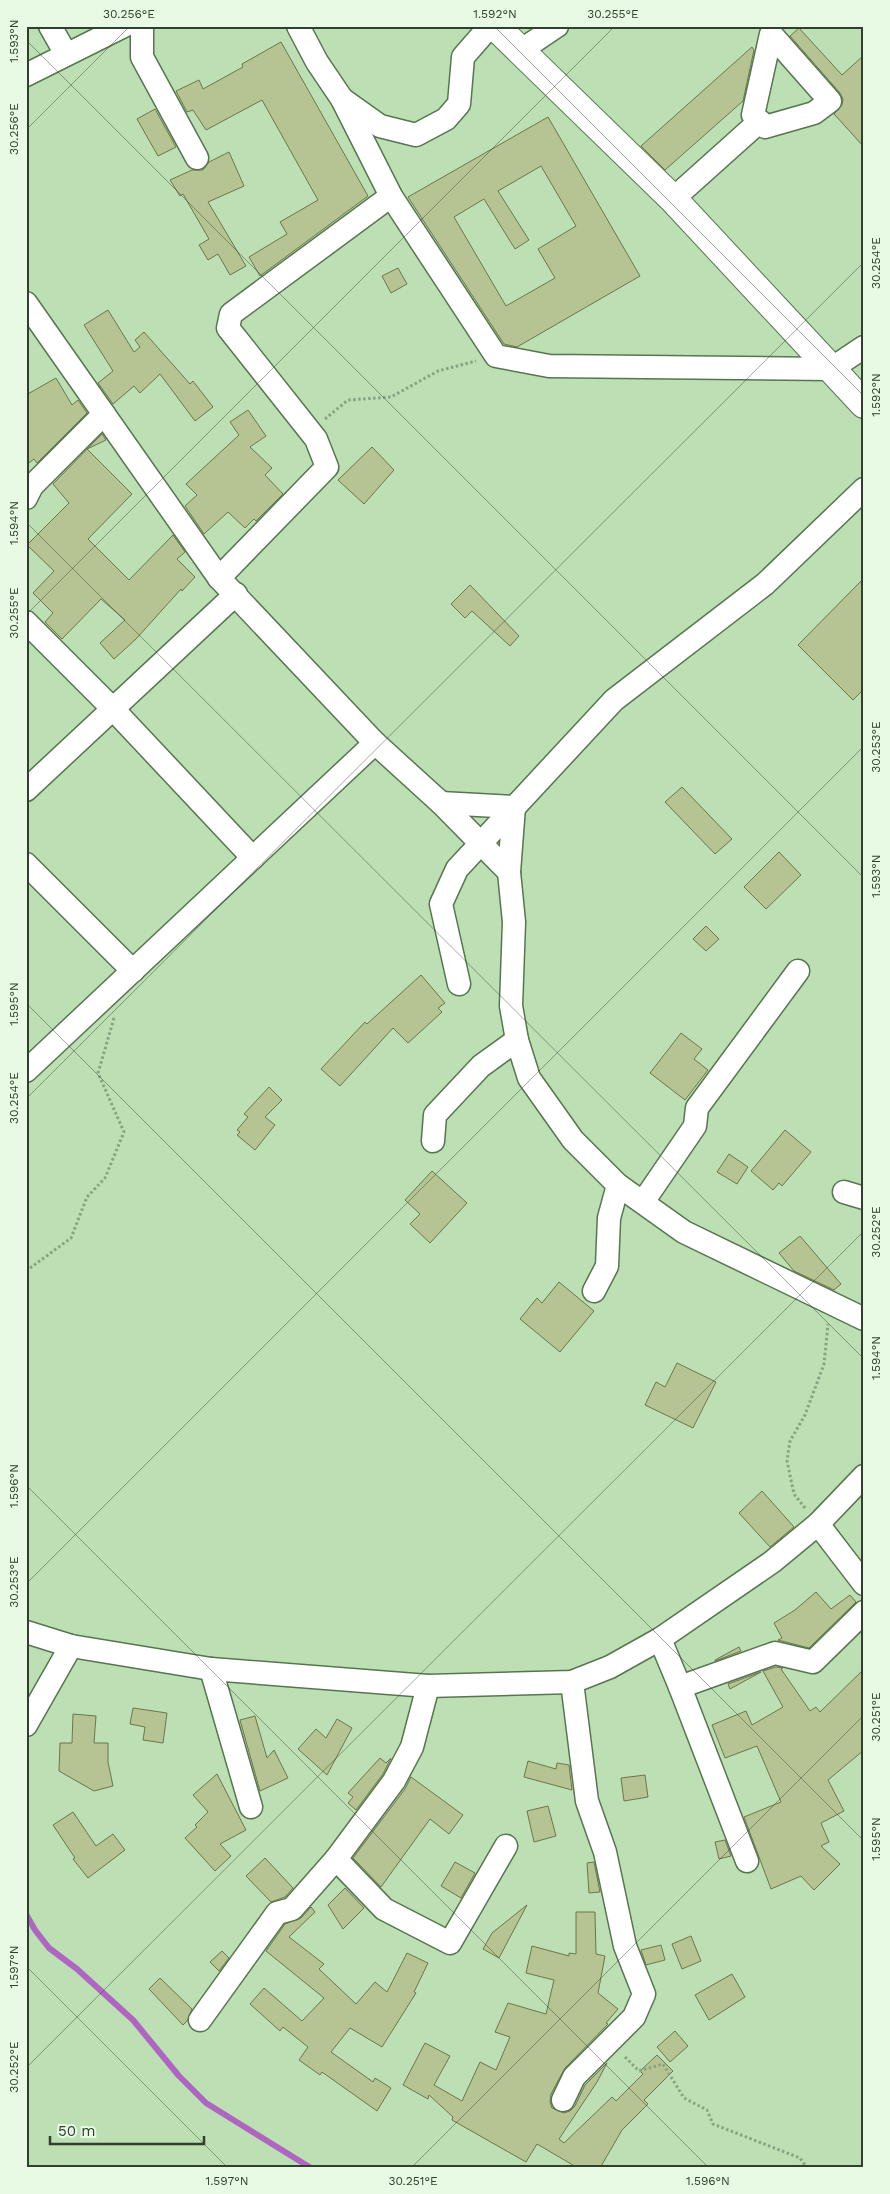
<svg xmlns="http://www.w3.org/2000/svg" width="890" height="2194" viewBox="0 0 890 2194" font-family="'Work Sans',sans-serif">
<rect width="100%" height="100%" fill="#bcdfb4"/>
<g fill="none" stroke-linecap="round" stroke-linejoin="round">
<path stroke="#af66c1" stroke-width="6" d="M26,1914L35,1930L49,1948L77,1969L133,2020L179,2076L206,2103L311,2168"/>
</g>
<g fill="#b6c392" stroke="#6c7749" fill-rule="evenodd">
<path d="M799,28L842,75L864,55V147L834,114L842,105L843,99L840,93L790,36Z"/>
<path d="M281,42L368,196L260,276L249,257L287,234L280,222L318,200L262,100L206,130L193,110L187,112L176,91L199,80L203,89L243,67L242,64Z"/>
<path d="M752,47L754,50L743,101L665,170L641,146Z"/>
<path d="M155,109L176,147L158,156L137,119Z"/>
<path d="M548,117L640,276L517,347L504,344L408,197ZM541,166L576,226L538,249L555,278L506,306L454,217L484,199L515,249L529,240L498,191Z"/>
<path d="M229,152L244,186L208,202L246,266L230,275L218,254L208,260L199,245L209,239L183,194L180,196L170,180L192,170H203L209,162Z"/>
<path d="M398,268L407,284L391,293L382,276Z"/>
<path d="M108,310L134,352L140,347L135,340L144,332L190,384L193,381L213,407L195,421L160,374L140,393L134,386L113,404L98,383L113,371L84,325Z"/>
<path d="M56,378L72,405L78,400L87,413L37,463L34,459L26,465V395Z"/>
<path d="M248,410L266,436L250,447L272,468L265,475L283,494L256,521L254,519L245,528L228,512L204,534L185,506L197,495L186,484L239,435L230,422Z"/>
<path d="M102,434L106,440L87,449L132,494L88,539L129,580L173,535L185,552L177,559L195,577L182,591L181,589L136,639L114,659L100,643L125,620L101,599L62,639L45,622L53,613L33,593L54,571L27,545L69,503L53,484Z"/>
<path d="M372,447L394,470L364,504L338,480Z"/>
<path d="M864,578V689L853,700L798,645Z"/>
<path d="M470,585L519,636L510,646L472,611L465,618L451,604Z"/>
<path d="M682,787L732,839L715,854L665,802Z"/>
<path d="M779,852L801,875L766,909L744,887Z"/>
<path d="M706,926L719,939L706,951L693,939Z"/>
<path d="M421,975L445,1003L438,1008L442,1012L408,1043L393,1028L340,1086L321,1069L365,1022L367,1024Z"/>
<path d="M681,1033L702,1049L694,1059L708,1070L685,1100L650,1073Z"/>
<path d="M269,1087L282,1100L265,1117L275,1125L255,1150L237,1135L240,1132L237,1130L248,1117L244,1114Z"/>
<path d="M785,1130L811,1152L782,1186L779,1183L773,1190L751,1171Z"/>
<path d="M729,1154L748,1167L737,1184L717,1172Z"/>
<path d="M432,1171L467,1203L430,1243L410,1224L420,1214L405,1200Z"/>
<path d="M800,1236L841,1284L834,1290L794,1271L779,1253Z"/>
<path d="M559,1282L594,1311L560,1352L520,1319L537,1298L542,1303Z"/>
<path d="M677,1363L716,1382L693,1428L645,1405L656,1382L665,1387Z"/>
<path d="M762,1491L794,1527L770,1547L739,1513Z"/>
<path d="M816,1592L831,1609L850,1595L856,1602L809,1648L778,1640L782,1638L774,1623L795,1610Z"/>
<path d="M739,1647L741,1651L715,1661V1660Z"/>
<path d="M776,1667L783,1668L781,1669L810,1711L816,1707L820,1712L864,1669V1750L828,1780L844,1811L821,1823L829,1842L821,1846L840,1864L814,1890L801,1876L771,1889L744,1817L781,1802L757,1746L725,1758L712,1725L746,1711L752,1725L783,1707L763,1671Z"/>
<path d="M761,1672L730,1689L728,1684Z"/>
<path d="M133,1708L167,1713L163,1743L143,1740L145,1727L130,1724Z"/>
<path d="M73,1714L96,1716L94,1743H108V1762L113,1786L94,1791L59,1771L60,1743H72Z"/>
<path d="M255,1716L267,1758L274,1750L288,1778L260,1791L240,1720Z"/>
<path d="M337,1719L352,1728L327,1775L298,1749L316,1729L326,1738Z"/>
<path d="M380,1758L386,1763L391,1758L383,1774L356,1810L348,1803L353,1797L348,1793Z"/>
<path d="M528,1761L556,1769L557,1763L569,1765L572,1790L524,1777Z"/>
<path d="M217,1774L246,1830L220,1844L231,1856L215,1871L185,1838L197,1827L195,1825L208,1812L193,1795Z"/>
<path d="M645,1775L648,1797L624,1801L621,1778Z"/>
<path d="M411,1777L463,1815L449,1834L430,1819L381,1887L353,1858L405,1789Z"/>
<path d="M548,1806L556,1836L534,1842L527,1811Z"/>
<path d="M73,1812L96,1846L113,1834L125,1850L88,1878L73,1859L75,1858L53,1825Z"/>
<path d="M725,1840L731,1856L719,1859L715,1842Z"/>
<path d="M265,1858L293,1888L285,1897L271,1902L246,1876Z"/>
<path d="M455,1862L475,1873L461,1898L441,1886Z"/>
<path d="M594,1862L600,1892L589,1893L587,1863Z"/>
<path d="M345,1888L364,1908L343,1929L328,1905Z"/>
<path d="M527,1905L499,1958L483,1949L492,1933Z"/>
<path d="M311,1907L315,1912L289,1937L324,1964L319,1969L356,2004L375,1982L387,1992L407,1953L428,1963L414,1992L416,1993L382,2047L350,2028L331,2052L373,2082L375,2078L391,2088L377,2111L322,2072L320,2075L299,2060L308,2047L283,2027L280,2031L250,2004L264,1988L302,2021L324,1998L266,1951L285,1924L301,1918Z"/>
<path d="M576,1912H595L596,1954L605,1956L598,1993L618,2009L606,2023L608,2024L565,2068L551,2094L550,2102L552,2108L564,2113L570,2111L575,2106L585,2085L607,2063L597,2082L559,2139L564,2143L612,2097L616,2101L643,2074L640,2071L657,2055L673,2071L644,2100L648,2104L622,2130L600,2168H578L537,2144L526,2162L452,2120L453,2117L429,2095L428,2099L403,2085L425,2043L450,2056L434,2085L462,2101L480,2062L496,2070L510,2037L495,2032L508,2003L546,2014L554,1980L526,1973L532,1946L569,1956V1953L576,1954Z"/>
<path d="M691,1936L701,1961L682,1969L672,1944Z"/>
<path d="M661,1945L665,1960L646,1965L641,1950Z"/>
<path d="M222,1951L229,1958L219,1971L210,1962Z"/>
<path d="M732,1974L745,1997L709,2020L695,1995Z"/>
<path d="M160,1978L192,2009L187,2021L183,2025L149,1989Z"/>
<path d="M675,2031L688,2046L670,2062L657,2047Z"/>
</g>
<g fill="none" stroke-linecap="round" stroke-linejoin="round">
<defs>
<g id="minor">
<path d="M50,26L66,54"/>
<path d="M142,26V57L197,158"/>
<path d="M298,26L317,62L342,99L380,126L416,135L446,119L459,104L463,57L490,26"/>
<path d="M771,34L830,101L814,113L765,127L753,115Z"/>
<path d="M520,51L557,26"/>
<path d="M26,75L124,26"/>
<path d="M342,99L391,196L496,356L549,366L831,369L864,347"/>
<path d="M673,199L760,121"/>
<path d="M26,303L219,578L375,743L441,803L509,872L514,922L511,1006L517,1040L529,1078L573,1140L618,1185L684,1232L864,1319"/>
<path d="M26,498L32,486L104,414"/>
<path d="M219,578L327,467L316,439L228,328L231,314L391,196"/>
<path d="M26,622L113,709L253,858"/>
<path d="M26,790L236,594"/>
<path d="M441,803L514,807L509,872"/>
<path d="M26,864L133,971"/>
<path d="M459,984L441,904L457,869L614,700L765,584L864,489"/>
<path d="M26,1071L375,743"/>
<path d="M433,1141L435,1115L481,1066L517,1040"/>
<path d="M844,1192L864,1198"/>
<path d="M643,1202L695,1126L697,1108L798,971"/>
<path d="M594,1291L607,1266L609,1218L618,1185"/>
<path d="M818,1524L864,1584"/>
<path d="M26,1632L71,1646L211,1669L428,1686L572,1682L610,1667L660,1639L772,1562L818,1524L864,1476"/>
<path d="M660,1639L680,1687L747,1861"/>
<path d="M211,1669L251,1807"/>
<path d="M680,1687L775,1653L813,1662L864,1612"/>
<path d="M26,1725L71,1646"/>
<path d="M336,1859L384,1909L450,1943L506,1846"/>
<path d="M200,2020L277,1913L292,1909L336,1859L394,1781L412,1747L428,1686"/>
<path d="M563,2100L574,2077L634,2017L644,1994L625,1946L605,1852L587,1801L572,1682"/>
</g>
<path id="major" d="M495,26L673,199L864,404"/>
</defs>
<use href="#minor" stroke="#577650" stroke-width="25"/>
<use href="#major" stroke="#577650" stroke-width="30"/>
<g stroke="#88a382" stroke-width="3" stroke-dasharray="2.5 2.5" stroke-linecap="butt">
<path d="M325,419L348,400L391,397L438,371L476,361"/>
<path d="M26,1271L71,1238L87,1197L105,1178L124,1132L98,1073L114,1018"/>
<path d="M805,1508L794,1494L787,1461L790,1441L805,1415L824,1364L828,1324"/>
<path d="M625,2057L639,2071L663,2064L684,2098L707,2110L713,2124L800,2158L807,2168"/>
</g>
<use href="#minor" stroke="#fff" stroke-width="22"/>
<use href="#major" stroke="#fff" stroke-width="28"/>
</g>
<path fill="none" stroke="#313f2e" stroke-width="1" stroke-opacity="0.45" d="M494,26L864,396M26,40L864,878M26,130L130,26M26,522L864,1359M26,615L615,26M26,1003L864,1841M26,1099L864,262M26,1485L709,2168M26,1584L864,746M26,1966L228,2168M26,2068L864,1231M411,2168L864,1715"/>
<rect width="890" height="2194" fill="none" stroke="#e8fae4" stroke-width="55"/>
<path d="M50 2136v8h154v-8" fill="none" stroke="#313f2e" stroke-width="2.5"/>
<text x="58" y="2136" font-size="15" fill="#313f2e" stroke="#e8fae4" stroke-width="4" paint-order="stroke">50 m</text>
<rect x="28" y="28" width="834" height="2138" fill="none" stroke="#313f2e" stroke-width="2"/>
<g font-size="12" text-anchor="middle" fill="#313f2e">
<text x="129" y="18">30.256°E</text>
<text x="495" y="18">1.592°N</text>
<text x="613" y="18">30.255°E</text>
<text transform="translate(14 41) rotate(-90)" y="4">1.593°N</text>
<text transform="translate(14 129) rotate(-90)" y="4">30.256°E</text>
<text transform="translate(876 263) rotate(-90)" y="4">30.254°E</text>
<text transform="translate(876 395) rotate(-90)" y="4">1.592°N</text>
<text transform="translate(14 523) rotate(-90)" y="4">1.594°N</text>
<text transform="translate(14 613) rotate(-90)" y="4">30.255°E</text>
<text transform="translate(876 747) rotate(-90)" y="4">30.253°E</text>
<text transform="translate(876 876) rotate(-90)" y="4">1.593°N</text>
<text transform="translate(14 1004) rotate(-90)" y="4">1.595°N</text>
<text transform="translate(14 1098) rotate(-90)" y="4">30.254°E</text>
<text transform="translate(876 1232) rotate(-90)" y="4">30.252°E</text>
<text transform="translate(876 1358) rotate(-90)" y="4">1.594°N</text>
<text transform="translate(14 1486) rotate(-90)" y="4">1.596°N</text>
<text transform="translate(14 1582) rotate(-90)" y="4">30.253°E</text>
<text transform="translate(876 1717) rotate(-90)" y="4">30.251°E</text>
<text transform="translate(876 1839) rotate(-90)" y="4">1.595°N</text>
<text transform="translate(14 1967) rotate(-90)" y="4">1.597°N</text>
<text transform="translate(14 2067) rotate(-90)" y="4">30.252°E</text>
<text x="227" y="2185">1.597°N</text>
<text x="413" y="2185">30.251°E</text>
<text x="708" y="2185">1.596°N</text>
</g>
</svg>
